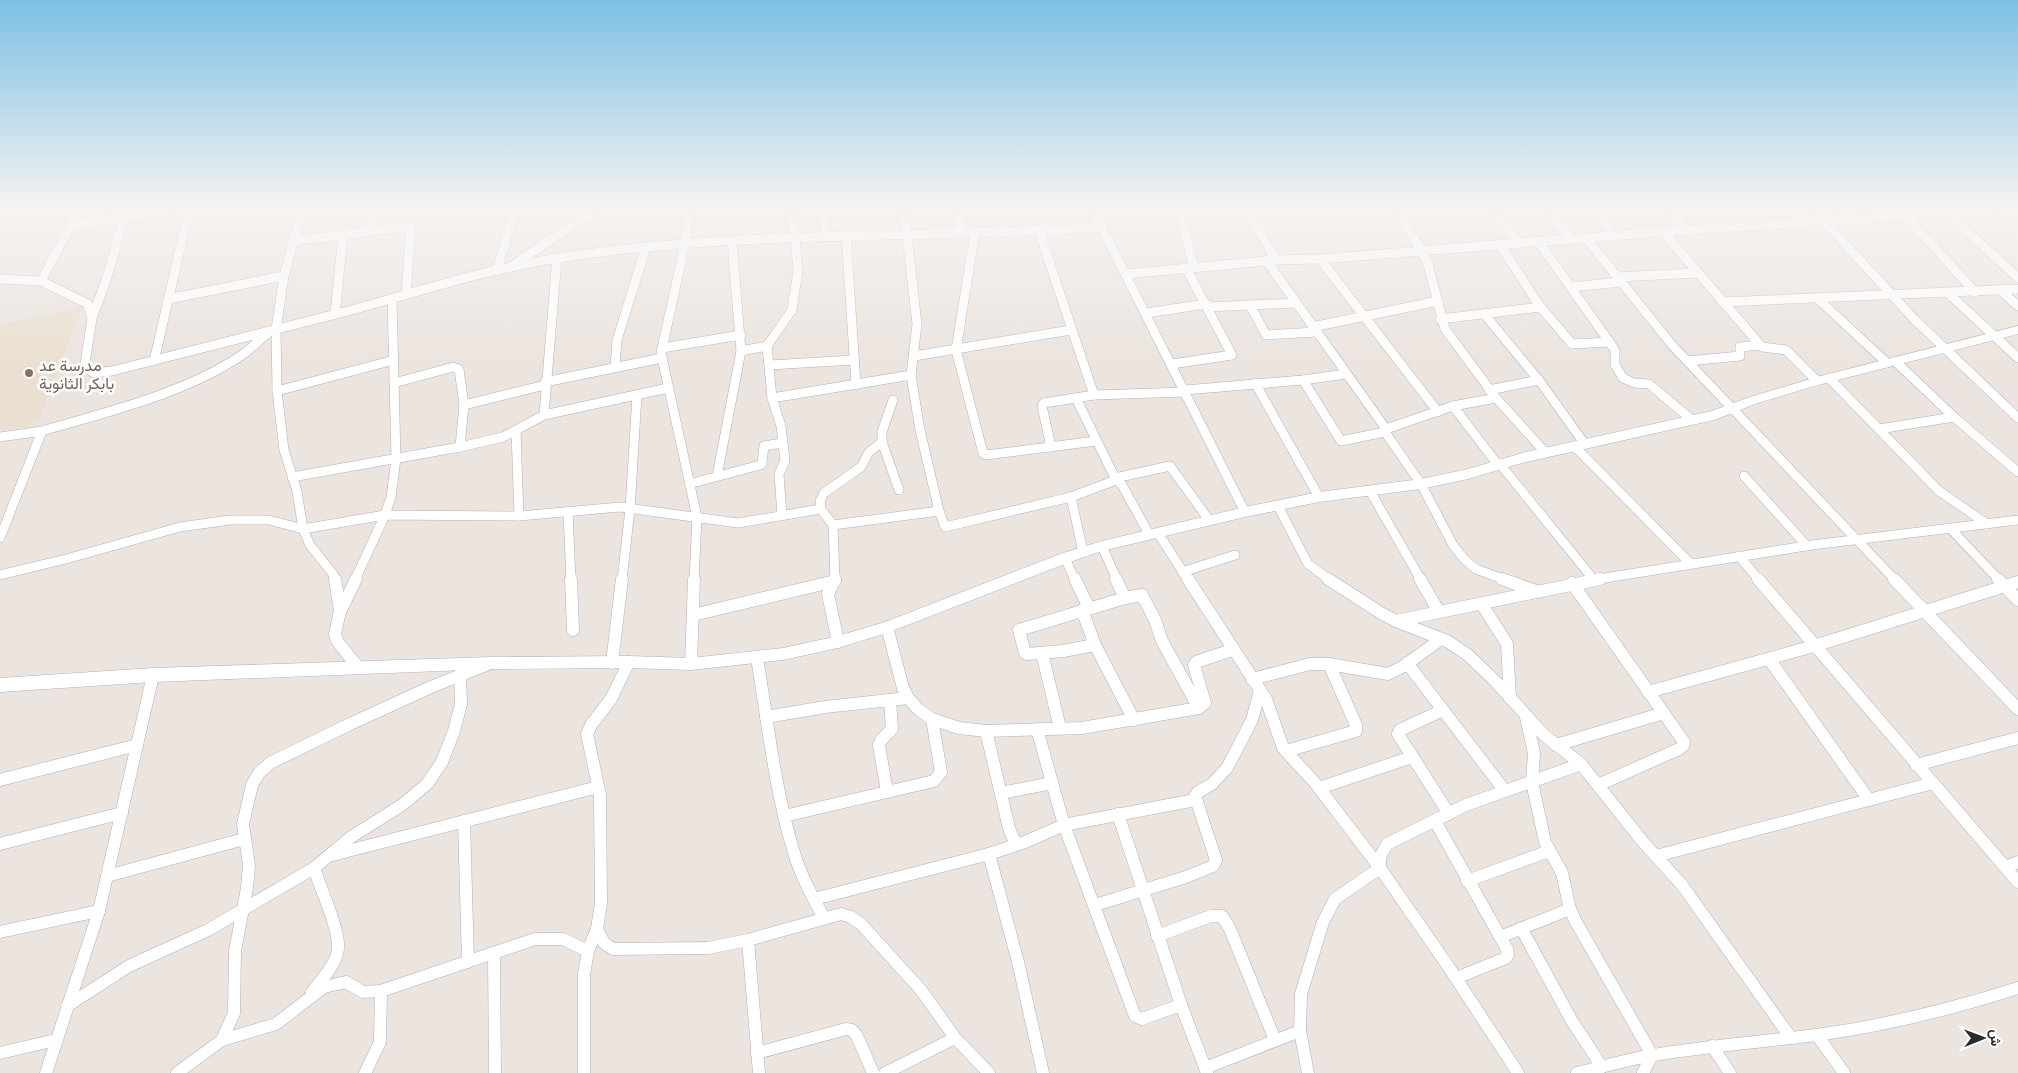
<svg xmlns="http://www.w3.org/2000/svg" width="2018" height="1073" viewBox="0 0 2018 1073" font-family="'Exo 2',Vazirmatn,sans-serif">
<rect width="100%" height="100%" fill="#ebe4df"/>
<path fill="#eadfd0" d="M82,307L39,420L25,427L0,430V325Z"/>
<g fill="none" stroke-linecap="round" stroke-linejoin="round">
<defs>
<g id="street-far1">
<path d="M302,210L284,276L276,329L277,391L284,450L297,491L303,529L310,545L333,574L335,580"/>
<path d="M690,210L685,244L661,353L697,517L694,580"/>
<path d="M825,210V235"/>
<path d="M904,210L917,324L911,375L920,430L939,511L945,527L1071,497L1116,480"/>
<path d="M957,210L962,232"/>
<path d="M1093,210L1245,512"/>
<path d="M1179,210L1194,267"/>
<path d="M1248,210L1276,260"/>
<path d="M1398,210L1427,261L1445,329L1496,398L1545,452"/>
<path d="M1493,210L1519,243"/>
<path d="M1548,210L1571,239"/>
<path d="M1595,210L1614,236"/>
<path d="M1670,210L1685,230"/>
<path d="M1814,210L1914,319L2018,418"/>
<path d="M1949,214L2018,278"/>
<path d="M1907,217L1975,292"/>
<path d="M70,226L178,210"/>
<path d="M1039,231L1094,395"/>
<path d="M368,232L373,210"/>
<path d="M975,232L956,350L983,453L986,455L1096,441"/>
<path d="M1664,233L1762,347L1786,350L1817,381"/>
<path d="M846,234L856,385"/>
<path d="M1586,238L1672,345L1895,580"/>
<path d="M293,241L411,226L406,295"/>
<path d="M1538,241L1615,350V365L1623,378L1634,383L1649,384L1692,420"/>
<path d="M732,242L741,351L767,346"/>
<path d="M1500,245L1539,305L1572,344L1610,342"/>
<path d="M1320,259L1438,412"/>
<path d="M1266,260L1386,429L1385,432L1421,484L1453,545L1465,560L1476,569L1505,580"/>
<path d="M516,263L595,210"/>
<path d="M497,270L515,210"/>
<path d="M1126,274L1276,260L1320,259L1685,230L1999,210"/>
<path d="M1617,277L1698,273"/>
<path d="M0,279L41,281L88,304L92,319L85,363L88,369L94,373L112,371C192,351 272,331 352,310C420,291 488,269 558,258C738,230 921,239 1102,227"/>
<path d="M41,281L79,210"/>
<path d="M1571,287L1621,282"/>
<path d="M2000,290L2018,306"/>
<path d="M1948,293L2018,358"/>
<path d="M1817,298L1887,363"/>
<path d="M168,299L284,276"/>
<path d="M1722,302L2018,289"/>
<path d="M1250,305L1266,335L1316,332"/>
<path d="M1208,307L1296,303"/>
<path d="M1146,313L1206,304"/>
<path d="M335,314L343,235"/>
<path d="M1485,315L1541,383L1584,443"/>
<path d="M92,318L106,281L124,218"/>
<path d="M1440,319L1541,307"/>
<path d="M1312,327L1438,301"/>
<path d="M662,348L741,335"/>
<path d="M914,356L1071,330"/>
<path d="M154,361L189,210"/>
<path d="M1688,361L1740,356V347L1760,345"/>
<path d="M1895,361L1954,417L2018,472"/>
<path d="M1172,364L1232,355L1186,268"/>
<path d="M769,365L854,360"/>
<path d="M615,367L617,340L646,247"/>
<path d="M1829,378L1939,491L1987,524"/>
<path d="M1303,380L1341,441L1385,432"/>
<path d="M545,382L662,358"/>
<path d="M394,383L453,367L459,369L464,405L460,447"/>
<path d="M1255,383L1319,497"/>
<path d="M1185,390L1303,380L1346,374"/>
<path d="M1489,390L1539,380"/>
<path d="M277,391L394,360"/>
<path d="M772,398L911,375"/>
<path d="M1076,398L1115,478L1122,485L1149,534"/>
<path d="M893,400L882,432V442L899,490"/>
<path d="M464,405L545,385"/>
<path d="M1453,406L1498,465"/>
<path d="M544,415L557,258"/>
<path d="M1386,429L1453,406L1496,398"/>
<path d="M1879,429L1954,417"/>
<path d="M516,431L519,516"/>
<path d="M0,437L42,431"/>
<path d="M1574,446L1691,564"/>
<path d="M1051,447L1042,406L1044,403L1094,395L1186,392"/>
<path d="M1500,464L1594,580"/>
<path d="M717,476L741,351"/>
<path d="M1744,476L1807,546"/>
<path d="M292,477L460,447L503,437L544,415L668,388"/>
<path d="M1115,478L1170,466L1209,520"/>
<path d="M689,484L760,465L762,463L764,446L782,443"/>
<path d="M1370,491L1421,580"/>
<path d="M1071,497L1083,552"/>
<path d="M1278,506L1308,564L1330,580"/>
<path d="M821,509L820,501L824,493L861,467L869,452L882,442"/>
<path d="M568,511L571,580"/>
<path d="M782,516L779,474L785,461L781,426L772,398L767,346L792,310L798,270L792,210"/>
<path d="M833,525L835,580"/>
<path d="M1951,529L1999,580"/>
<path d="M1158,533L1188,580"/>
<path d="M0,538L42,431C107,412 186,393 242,355C251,349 259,340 268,333"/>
<path d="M1102,546L1117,580"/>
<path d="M1739,556L1759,580"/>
<path d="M1065,558L1075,580"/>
<path d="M1182,572L1235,555"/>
<path d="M0,575L66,559L180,527L230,520H269L303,529L385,515L519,516L620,507L738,523L821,509L833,525L939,511"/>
<path d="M355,580L385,515L391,497L396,459L392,299"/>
<path d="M622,580L630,509L637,395"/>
<path d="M1592,580L1812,545L2018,520"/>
</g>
<g id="street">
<path d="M335,579L340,611L335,634L337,641L358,667"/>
<path d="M571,579L573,630"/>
<path d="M835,579L828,594L838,642"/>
<path d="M1075,579L1089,608"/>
<path d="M1116,579L1125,598"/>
<path d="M1188,579L1266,699L1283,748L1316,784L1380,868L1448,966L1518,1073"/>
<path d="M1328,579L1381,613L1396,621L1447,641L1468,655L1496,682L1544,735L1581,764L1643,842L1682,885L1791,1038"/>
<path d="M1420,579L1439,612"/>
<path d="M1502,579L1536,591"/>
<path d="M1758,579L2018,882"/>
<path d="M1894,579L2018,709"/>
<path d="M1998,579L2018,600"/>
<path d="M1572,583L1684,742L1683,746L1679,749L1598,785"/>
<path d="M1481,603L1507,644L1510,698"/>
<path d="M341,610L356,579"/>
<path d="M1082,610L1095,645L1134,720"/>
<path d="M693,615L835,581"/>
<path d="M1396,621L1600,579"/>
<path d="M887,627L903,688L908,698L919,710L932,719L959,728L986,731L1082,728L1199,708L1205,703L1194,665L1196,662L1232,650"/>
<path d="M1095,645L1063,651L1027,654L1025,653L1019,630L1125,598L1142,595L1155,620L1162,641L1199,708"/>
<path d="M1042,653L1060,728"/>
<path d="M757,658C768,723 775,793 795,856C802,878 813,898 824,918"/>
<path d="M1769,659L1869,800"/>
<path d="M612,663L622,579"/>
<path d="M1407,663L1505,791"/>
<path d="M691,664L694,579"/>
<path d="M1252,679L1310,664H1329L1388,674L1404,666L1441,639"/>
<path d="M1648,692L1814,646L2018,582"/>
<path d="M1443,710L1400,730L1398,734L1449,814"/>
<path d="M766,717L825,707L908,698"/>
<path d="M1526,717L1534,753L1532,782L1545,842L1562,873L1570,909L1576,922L1652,1055L1643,1073"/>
<path d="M1037,729L1064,825L1135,1016L1142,1019L1181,1005"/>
<path d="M986,731L1009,828L1016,845"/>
<path d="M1556,745L1664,713"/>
<path d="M1286,751L1356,731V725L1329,664"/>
<path d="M1916,765L2018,738"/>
<path d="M0,780L137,745"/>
<path d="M1319,788L1412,757"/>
<path d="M887,792L879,745L881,740L892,729L890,700"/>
<path d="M1001,793L1052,783"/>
<path d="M1118,814L1181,1005L1207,1073"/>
<path d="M784,816L934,781L941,772L932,719"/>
<path d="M464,821L468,962"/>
<path d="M1435,821L1507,949L1508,954L1506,958L1456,978"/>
<path d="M0,844L122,813"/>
<path d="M989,854L1018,962L1043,1073"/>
<path d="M332,855L598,787"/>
<path d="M1656,856L1933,783"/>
<path d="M2005,867L2018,862"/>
<path d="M107,876L244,839"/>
<path d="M1467,881L1549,851"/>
<path d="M814,899L989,854L1025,842L1064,825L1195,800"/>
<path d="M1095,905L1186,877L1213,866L1216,860L1195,796L1198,792L1212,784L1227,768L1252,720L1260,690"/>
<path d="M1521,928L1572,1021L1602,1067"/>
<path d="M597,929L604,943L613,949L708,948L748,940L841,914L851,917L861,924L921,990L955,1038L989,1073"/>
<path d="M0,932L99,911"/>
<path d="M1157,936L1211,916H1222L1230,929L1275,1040"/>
<path d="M1500,937L1570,909"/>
<path d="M748,940L759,1073"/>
<path d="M494,953L495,1073"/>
<path d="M312,992C321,980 336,965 338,949C340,930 320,888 314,868"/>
<path d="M67,1006L129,966L208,930L314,868L351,837L402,805L427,784L442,762L454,731L461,704L460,675"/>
<path d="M1817,1035L1844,1073"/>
<path d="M222,1040L234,1013L235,951L247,888L249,865L243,824L252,785L259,773L270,763L350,724L431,687L486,665"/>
<path d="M1712,1046L1730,1073"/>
<path d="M0,1053L56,1040"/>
<path d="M757,1053L846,1029L852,1030L857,1036L873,1073"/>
<path d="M1205,1068L1300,1031"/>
<path d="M46,1073L99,911L153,675"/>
<path d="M177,1073L222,1040L276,1024L324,987L346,982L363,992L381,991L535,939H563L588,951"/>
<path d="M365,1073L380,1042L381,991"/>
<path d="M584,1073V974L588,951L597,929L601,903L600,795L587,734L591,725L611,699L629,662"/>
<path d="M885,1073L955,1038"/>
<path d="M1308,1073L1300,1031L1301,994L1323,922L1335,899L1380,868V857L1387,844L1466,805L1581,764"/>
<path d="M1577,1073C1603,1067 1628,1059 1654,1055C1708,1046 1762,1042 1816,1035C1884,1026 1952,1009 2018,988"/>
</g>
<path id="secondary" d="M2018,326V334L1818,385L1758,403L1714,420L1522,463L1468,479L1421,489L1319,502L1245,517L1102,551L1070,562L887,633L838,648L783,660L691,670L629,668L492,669L153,682L0,692V678L153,668L492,657L629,656L691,658L783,648L838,636L885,622L1060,554L1102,541L1245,507L1319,492L1421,479L1468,469L1522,453L1712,411L1750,397L1817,377Z"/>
</defs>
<use href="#street-far1" stroke="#afb2ba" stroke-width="10"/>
<use href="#street" stroke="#afb2ba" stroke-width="13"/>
<use href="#secondary" stroke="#afb2ba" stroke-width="1"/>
<use href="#street-far1" stroke="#fff" stroke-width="9"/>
<use href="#street" stroke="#fff" stroke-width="12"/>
<use href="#secondary" fill="#fff" fill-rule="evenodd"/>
</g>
<linearGradient id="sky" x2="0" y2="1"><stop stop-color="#7dc0e5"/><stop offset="0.58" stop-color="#f6f3f1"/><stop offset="1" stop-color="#f6f3f1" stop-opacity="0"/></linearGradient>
<rect width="2018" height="361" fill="url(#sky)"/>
<circle fill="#8d6e63" stroke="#fff" stroke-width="2" cx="29" cy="373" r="5"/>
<g text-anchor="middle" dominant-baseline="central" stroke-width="5" stroke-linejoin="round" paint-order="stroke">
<g font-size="16" fill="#785e54" stroke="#fff" text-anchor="start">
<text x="39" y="364">مدرسة عد<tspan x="39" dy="18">بابكر الثانوية</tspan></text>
</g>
</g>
<g transform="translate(1983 1038) rotate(89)" stroke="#ffffff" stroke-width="4" paint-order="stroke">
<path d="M0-4L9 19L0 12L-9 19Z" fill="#2b2b2b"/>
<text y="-8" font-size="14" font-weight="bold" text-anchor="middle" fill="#2b2b2b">ش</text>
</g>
</svg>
